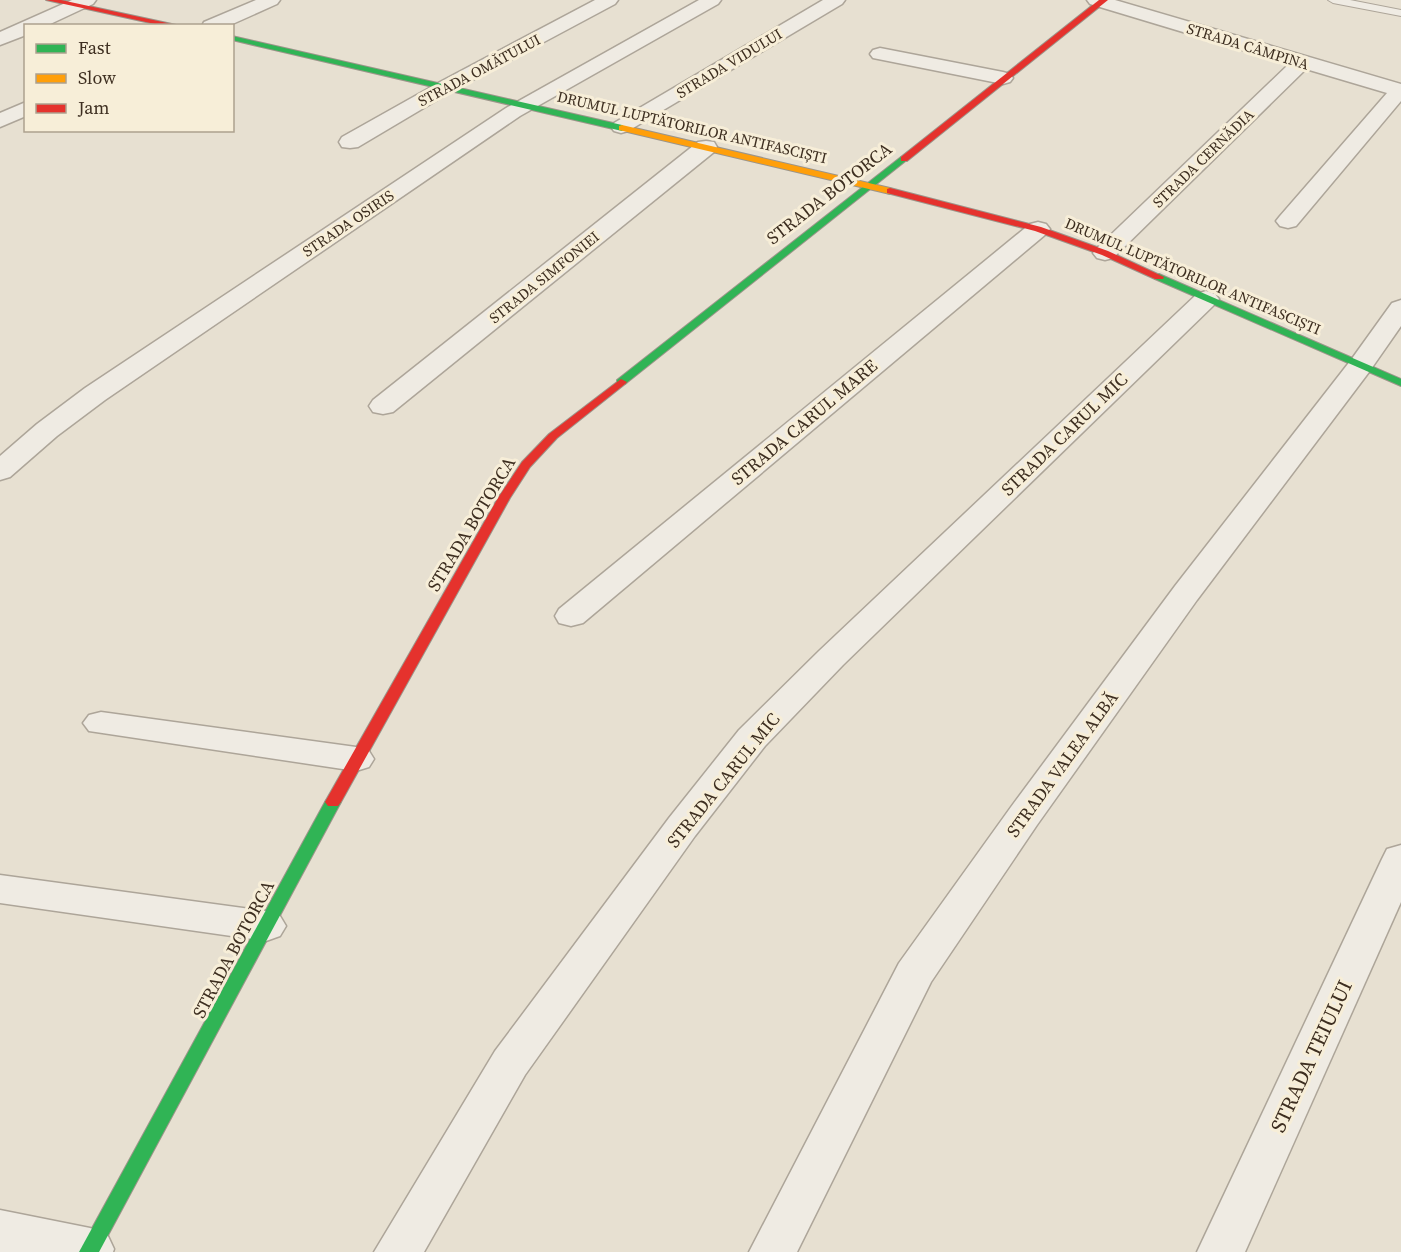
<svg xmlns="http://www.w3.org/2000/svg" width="1401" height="1252" viewBox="0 0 1401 1252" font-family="'Source Serif 4',serif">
<rect width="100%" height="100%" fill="#e7e0d1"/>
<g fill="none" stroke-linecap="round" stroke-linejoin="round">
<defs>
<path id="lane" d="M1328,0H1350L1401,10V16L1333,3Z"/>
<g id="street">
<path d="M72,0H96L93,4L46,26H26V35L0,45V32Z"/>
<path d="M256,0H280L277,4L228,26H202L204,22Z"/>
<path d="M595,0H618L615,4L454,90L358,147L350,148L342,147L339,142L342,137L440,82Z"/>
<path d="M699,0H721L718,4L520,116L105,400L57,436L10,477L0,480V456L37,424L85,388L506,108Z"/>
<path d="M823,0H845L842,4L628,131L621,133L614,131L611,127L614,123Z"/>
<path d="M1087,0H1115L1401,84V101L1296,226L1288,228L1280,226L1276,221L1280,216L1387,93L1306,69L1113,258L1105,260L1097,258L1093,253L1097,248L1289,64L1090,4Z"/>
<path d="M880,48L1003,72L1010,74L1013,78L1010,82L1003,84L873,58L870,54L873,50Z"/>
<path d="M26,102V116L0,127V113Z"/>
<path d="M706,141L714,142L717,147L714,152L393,412L383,414L373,412L369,406L373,400L698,142Z"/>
<path d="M1038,222L1046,224L1050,229L1046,234L583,623L571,626L559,623L555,616L559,609L1030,224Z"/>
<path d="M1206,291L1215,294L1219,299L1215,304L843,665L765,746L695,836L525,1075L424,1252H374L495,1051L669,818L739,730L819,651L1197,294Z"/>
<path d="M1401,300V326L1369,372L1197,600L1037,825L931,982L797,1252H749L899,963L1011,807L1175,586L1351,360L1392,303Z"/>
<path d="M101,712L356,747L369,751L374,759L369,767L356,771L89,731L83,723L89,715Z"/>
<path d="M1401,845V902L1245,1252H1197L1382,859L1387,849Z"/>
<path d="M0,875L266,911L280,916L286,926L280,936L266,941L0,903Z"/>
<path d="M0,1210L90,1228L107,1234L114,1249L113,1252H0Z"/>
</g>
<g id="fast">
<path d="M232,36L622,125L626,128L622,131L232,40Z"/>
<path d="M901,157L908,159L625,384H617V380Z"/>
<path d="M1159,274L1401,379V386L1155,279V275Z"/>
<path d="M333,797L338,798L341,802L99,1252H79L325,802L328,798Z"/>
</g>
<path id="slow" d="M622,125L890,188L895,191L890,194L619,130V126Z"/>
<g id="jam">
<path d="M46,0H61L181,26H164Z"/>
<path d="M1099,0H1108L907,161H901V157Z"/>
<path d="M890,188L1041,227L1108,251L1164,277L1163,279H1155L1102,255L1035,231L887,193V189Z"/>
<path d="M621,379L627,382L625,384L557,438L530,467L510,498L341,802L338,806H328L325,802L498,498L522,462L549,434Z"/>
</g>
</defs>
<use href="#lane" stroke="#ada599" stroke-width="2"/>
<use href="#street" stroke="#ada599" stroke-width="3"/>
<use href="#fast" stroke="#9c958a" stroke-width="2"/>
<use href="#slow" stroke="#9c958a" stroke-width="2"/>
<use href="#jam" stroke="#9c958a" stroke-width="2"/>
<use href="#lane" fill="#efebe3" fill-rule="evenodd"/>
<use href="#street" fill="#efebe3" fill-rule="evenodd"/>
<use href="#fast" fill="#30b455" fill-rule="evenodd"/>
<use href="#slow" fill="#ff9f0a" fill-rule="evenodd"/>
<use href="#jam" fill="#e5322d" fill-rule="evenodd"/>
</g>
<g text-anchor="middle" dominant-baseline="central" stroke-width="6" stroke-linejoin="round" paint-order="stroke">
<g font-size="15" fill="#3d2e20" stroke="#f7eed8">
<text transform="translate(1248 46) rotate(17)">STRADA CÂMPINA</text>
<text transform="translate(729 63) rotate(-31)">STRADA VIDULUI</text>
<text transform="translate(479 70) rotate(-28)">STRADA OMĂTULUI</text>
<text transform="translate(692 127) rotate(13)">DRUMUL LUPTĂTORILOR ANTIFASCIȘTI</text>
<text transform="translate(1203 158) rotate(-44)">STRADA CERNĂDIA</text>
<text transform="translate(348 223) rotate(-34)">STRADA OSIRIS</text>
<text transform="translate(1193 276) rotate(23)">DRUMUL LUPTĂTORILOR ANTIFASCIȘTI</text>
<text transform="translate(544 277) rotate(-39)">STRADA SIMFONIEI</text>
</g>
<g font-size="18" fill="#3d2e20" stroke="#f7eed8">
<text transform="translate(829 193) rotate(-38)">STRADA BOTORCA</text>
<text transform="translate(804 422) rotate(-40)">STRADA CARUL MARE</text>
<text transform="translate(1064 434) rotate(-44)">STRADA CARUL MIC</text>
<text transform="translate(471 524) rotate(-59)">STRADA BOTORCA</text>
<text transform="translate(1062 764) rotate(-54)">STRADA VALEA ALBĂ</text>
<text transform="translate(723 780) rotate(-51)">STRADA CARUL MIC</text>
<text transform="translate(233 949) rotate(-62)">STRADA BOTORCA</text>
</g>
<g font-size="21" fill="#3d2e20" stroke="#f7eed8">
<text transform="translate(1311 1056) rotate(-65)">STRADA TEIULUI</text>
</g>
</g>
<rect x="24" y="24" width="210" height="108" fill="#f7eed8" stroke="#ada18e" stroke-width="1.5"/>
<rect x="36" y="44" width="30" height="9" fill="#30b455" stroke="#ada18e" stroke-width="1.5"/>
<text x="78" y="54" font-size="18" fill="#3d2e20">Fast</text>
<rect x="36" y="74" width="30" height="9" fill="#ff9f0a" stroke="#ada18e" stroke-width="1.5"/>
<text x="78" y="84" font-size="18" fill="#3d2e20">Slow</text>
<rect x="36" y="104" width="30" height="9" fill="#e5322d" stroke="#ada18e" stroke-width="1.5"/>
<text x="78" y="114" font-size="18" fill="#3d2e20">Jam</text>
</svg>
